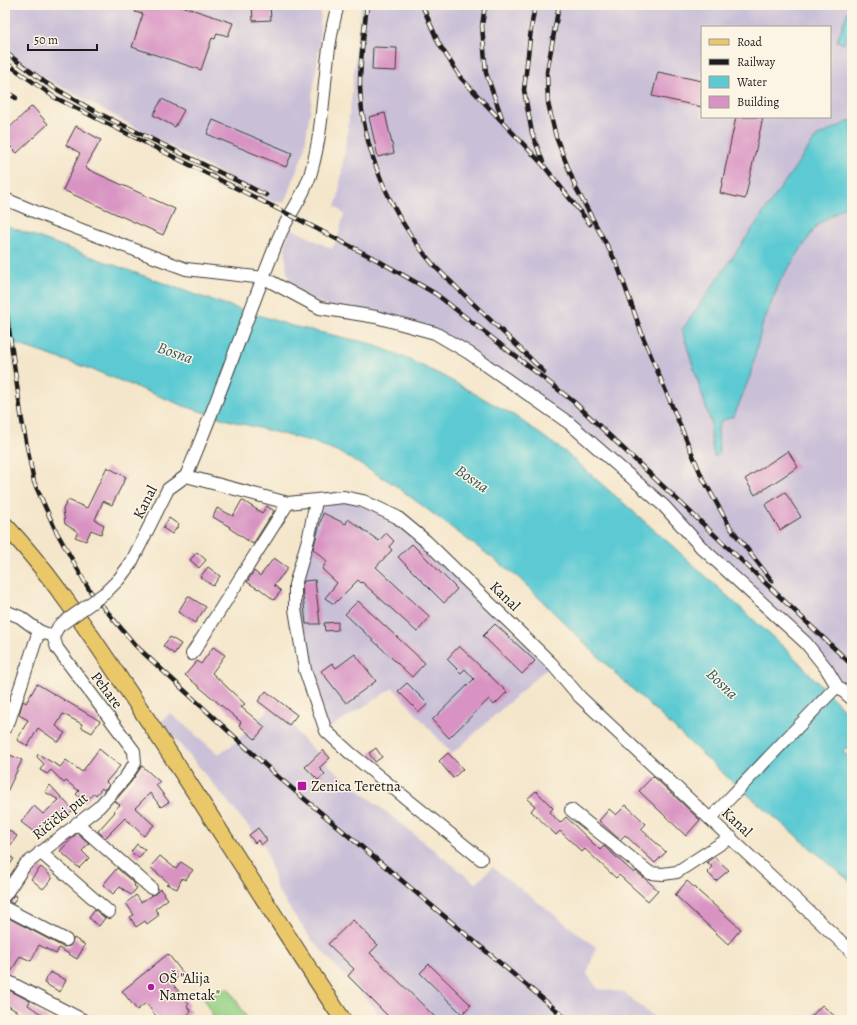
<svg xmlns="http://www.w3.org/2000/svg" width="857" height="1025" viewBox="0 0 857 1025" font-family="Alegreya,serif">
<rect width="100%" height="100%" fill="#fcf5e5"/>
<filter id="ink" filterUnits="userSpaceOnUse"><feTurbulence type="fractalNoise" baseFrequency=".025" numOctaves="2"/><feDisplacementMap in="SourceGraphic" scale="8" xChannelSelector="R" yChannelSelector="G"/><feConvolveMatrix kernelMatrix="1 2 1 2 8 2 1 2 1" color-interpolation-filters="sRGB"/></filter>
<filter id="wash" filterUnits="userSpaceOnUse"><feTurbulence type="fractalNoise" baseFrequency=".012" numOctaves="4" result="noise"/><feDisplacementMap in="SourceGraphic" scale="16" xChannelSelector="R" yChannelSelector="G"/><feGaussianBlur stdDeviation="0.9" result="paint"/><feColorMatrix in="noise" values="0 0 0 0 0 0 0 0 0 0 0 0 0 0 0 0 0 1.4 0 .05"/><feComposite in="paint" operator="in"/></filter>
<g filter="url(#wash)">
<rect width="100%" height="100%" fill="#f4e6cb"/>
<g fill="#c9bfd7" fill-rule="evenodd">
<path d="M5,5H321L319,50L304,152L284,203L269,200L5,56Z"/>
<path d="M361,5H852V696L647,486L438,332L331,308L302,294L293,285L287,273L285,247L290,228L332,249L338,237L344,214L335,206L338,198L348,128ZM702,27H830V117H702Z"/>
<path d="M344,499L396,518L549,666L452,754L393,688L325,731L295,609L315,502Z"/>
<path d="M280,699L298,734L334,770L476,884L492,867L596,947L587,974L598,989L623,992L658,1020H374L377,1011L311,939L277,890L265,846L161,722L170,713L218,754L230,747Z"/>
</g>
<path fill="#97d185" stroke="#5a7650" d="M228,987L248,1020H215L204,999Z"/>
<g fill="#5dcad3" stroke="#3c7378">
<path d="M850,5H852V22L844,44L837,41Z"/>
<path d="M852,120V202L817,225L781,279L762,326L750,376L734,416L721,421L718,428L719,454L714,457L710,432L711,423L682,330L816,137Z"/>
<path d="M5,225L196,295L292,326L368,343L404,357L443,376L515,416L565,452L668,542L790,653L852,718V751L846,749L843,752L852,759V883L727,777L616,674L519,578L392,483L337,451L310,441L231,421L184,406L96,371L5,340Z"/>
</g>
<g id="blocks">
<g fill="#d893c3">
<path d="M138,5H179L233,23L228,36L217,33L215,39L212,38L201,70L132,47L143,14L135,12Z"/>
<path d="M252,5H270L271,20L253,21Z"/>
<path d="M373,47L397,48L396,71L372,70Z"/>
<path d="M658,72L702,81V107L652,96Z"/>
<path d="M162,99L184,110L175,127L153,115Z"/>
<path d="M32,106L48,124L17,153L5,141V132Z"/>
<path d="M385,113L394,153L378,157L369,117Z"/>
<path d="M736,117H763L745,199L720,193Z"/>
<path d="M213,120L292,153L286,167L207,134Z"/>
<path d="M76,126L101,140L85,168L175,209L163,235L63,190L80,153L66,145Z"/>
<path d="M788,451L798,467L755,495L745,479Z"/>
<path d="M107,467L126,477L112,505L103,501L95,520L104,525L101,534L91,530L86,541L75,537L78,532L65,524L63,509L68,500L87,508Z"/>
<path d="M785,492L801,517L780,530L765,505Z"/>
<path d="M242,500L262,513L267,506L274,511L253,544L229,528L230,527L213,517L217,508L233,516Z"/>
<path d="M323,513L346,524L348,519L379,541L386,533L394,541L389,547L392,550L376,567L430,617L417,632L362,582L361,583L358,580L334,604L325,598L337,583L322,569L327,561L313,549Z"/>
<path d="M169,518L179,525L172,534L163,528Z"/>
<path d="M412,544L457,589L444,603L398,557Z"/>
<path d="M197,552L206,560L199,568L190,560Z"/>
<path d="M274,558L288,568L274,585L281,591L274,600L259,588L258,589L247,582L254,571L260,576Z"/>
<path d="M208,567L220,576L213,586L200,577Z"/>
<path d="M315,580L320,624H306L302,586L304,581Z"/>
<path d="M188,596L206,607L195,623L178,612Z"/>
<path d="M358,601L425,663L412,677L345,614Z"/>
<path d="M338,622V630L325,631L324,623Z"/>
<path d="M495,624L535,661L522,674L483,636Z"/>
<path d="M170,637L181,644L174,654L163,646Z"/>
<path d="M459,646L507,692L494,705L489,699L449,738L432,720L474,679L465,669L461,673L447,659Z"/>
<path d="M213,647L225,655L212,673L245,704L241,707L265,727L255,739L239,725L241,722L185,675L197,661L201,664Z"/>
<path d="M355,654L376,681L346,703L321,671L332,663L336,668Z"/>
<path d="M407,683L428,704L419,712L398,691Z"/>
<path d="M37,684L100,721L92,733L81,727L82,724L63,714L56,726L65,733L58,742L38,728L28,746L17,740L28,720L19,715L23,701L26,703Z"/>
<path d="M266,691L297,715L289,725L258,701Z"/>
<path d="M376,748L382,757L375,762L369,753Z"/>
<path d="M99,749L120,766L106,782L109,785L104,790L102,788L96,795L94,793L85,803L76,794L79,791L66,781L64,783L51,770L47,774L40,770L44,764L37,757L38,754L60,767L66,760L82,772Z"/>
<path d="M323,750L330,758L319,768L325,774L318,780L305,767Z"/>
<path d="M5,753L22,760L5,796Z"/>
<path d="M448,753L463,769L453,778L439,761Z"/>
<path d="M142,766L160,782L156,785L169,802L161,807L150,793L135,808L154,825L144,836L125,818L105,838L98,831L115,812L114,810L120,805L115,801L131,782Z"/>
<path d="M653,776L700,820L686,836L639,791Z"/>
<path d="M50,785L73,810L62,820L57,815L39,836L21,822L34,806L43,814L59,800L45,792Z"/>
<path d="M536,791L553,808L550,812L560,823L566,817L600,850L604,846L634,873L636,871L658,890L648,901L619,875L616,878L585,849L582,852L560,831L556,835L531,811L535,806L527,799Z"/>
<path d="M626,805L646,824L641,829L666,852L655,863L625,835L620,840L599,821L609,809L616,815Z"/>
<path d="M5,828L17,836L5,853L14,859L5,871Z"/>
<path d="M258,828L267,840L261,845L258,840L255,843L249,835Z"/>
<path d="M77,833L89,843L82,851L89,858L79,868L60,851Z"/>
<path d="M137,844L145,850L139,858L131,852Z"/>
<path d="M160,856L176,869L181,862L193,870L185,880L182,878L177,889L166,884L169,883L150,867Z"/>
<path d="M714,857L729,870L716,881L707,872L712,867L707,862Z"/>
<path d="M41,867L52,877V879L43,889L31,879Z"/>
<path d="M117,868L135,884L134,886L137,888L131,895L120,887L113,894L103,885Z"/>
<path d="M687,881L741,929L728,944L675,895Z"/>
<path d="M160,889L168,899L155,909L159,915L147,924L145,921L136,927L130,917L134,915L126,903L136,895L141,902L156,893Z"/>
<path d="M14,895L17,896L13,904L9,901Z"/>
<path d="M95,910L105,918L99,926L89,918Z"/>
<path d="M5,916L63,947L70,946L74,938L85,945L77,959L59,948L56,954L39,945L31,961L20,956L10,974L5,973Z"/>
<path d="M353,920L378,945L370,953L438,1020H392L348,976L354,969L328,944Z"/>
<path d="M168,954L183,973L171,982L189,1004L187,1006L191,1012L181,1020H159L146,1003L137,1010L122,991Z"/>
<path d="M429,964L471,1005L462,1014L420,973Z"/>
<path d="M50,972L66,980L60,992L44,983Z"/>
<path d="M5,988L30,1001L28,1005L50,1020H22L24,1016L5,1004Z"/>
<path d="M822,1005L839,1020H808Z"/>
</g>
</g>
</g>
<g filter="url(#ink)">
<use href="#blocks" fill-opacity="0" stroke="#3c3a36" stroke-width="1"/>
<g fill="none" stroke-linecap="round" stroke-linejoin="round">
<defs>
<g id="minor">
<path d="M5,199L55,220L186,269L264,278L320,308L376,317L435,333L469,353L569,423L664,506L701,547L806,643L826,668L837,686L852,699"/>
<path d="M186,476C220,397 247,316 279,237C288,215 305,195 311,172C327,117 322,59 338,5"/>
<path d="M316,501L309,536L295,585V609L305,670L326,731L350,753L481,859"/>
<path d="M105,593L119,579L131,563L168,489L186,476L288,503L344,497L363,501L397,517L426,541L551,663L580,697L630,744L852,952"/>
<path d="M5,611L20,617L39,631L47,634"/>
<path d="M192,654L288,503"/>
<path d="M5,728L9,721L39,631"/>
<path d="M571,810L650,873L663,874L677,872L731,837"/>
<path d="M710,819L837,686"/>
<path d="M77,823L151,888"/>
<path d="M40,852L109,912"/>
<path d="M5,895L25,865L99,807L125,778L135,763L134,751L57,648L53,636L59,626"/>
<path d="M5,908L66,940"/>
<path d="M5,980L83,1020"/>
</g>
<path id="major" d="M5,525C54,577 93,639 133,698C204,804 272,914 343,1020"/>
</defs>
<use href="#minor" stroke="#3c3a36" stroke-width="14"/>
<use href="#major" stroke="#3c3a36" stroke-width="18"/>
<use href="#minor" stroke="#fff" stroke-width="12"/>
<use href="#major" stroke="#eac769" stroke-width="16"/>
<defs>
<g id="rail">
<path d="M367,5C364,32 360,59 360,86C362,149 391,215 431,262C439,272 449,279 457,288C486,316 515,343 544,372"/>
<path d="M422,5L439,44L461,78L544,166L590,224"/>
<path d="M485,5L482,26L486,73L502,118"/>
<path d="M535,5L531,29L524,90L532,133L543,162"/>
<path d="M559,5L547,72L548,103L556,137L576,188L617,264L643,337L702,477L730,527L772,581"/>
<path d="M5,52L46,83L94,111L266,195"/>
<path d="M5,62L54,97L298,219L377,260L436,294L574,402L852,665"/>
<path d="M5,91L16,98"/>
<path d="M5,123L8,126"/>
<path d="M5,301L22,421L34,482L56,531L90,591L135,645L276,775L568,1020"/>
</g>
</defs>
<use href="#rail" stroke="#1c1c1c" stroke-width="4.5"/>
<use href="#rail" stroke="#fcf5e5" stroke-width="3" stroke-dasharray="9" stroke-linecap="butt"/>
<defs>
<path id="minor-bridge" d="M59,626L105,593"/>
</defs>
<use href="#minor-bridge" stroke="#3c3a36" stroke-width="14" stroke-linecap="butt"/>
<use href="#minor-bridge" stroke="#fff" stroke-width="12"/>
</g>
</g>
<g fill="#b5179e" stroke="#fcf5e5" stroke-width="1.5">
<rect x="297" y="781" width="10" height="10" rx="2"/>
<circle cx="151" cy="987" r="4"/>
</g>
<g text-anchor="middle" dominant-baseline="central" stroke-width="3" stroke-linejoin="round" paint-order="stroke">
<g font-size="15" fill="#1c1c1c" stroke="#fcf5e5">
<text transform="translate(145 502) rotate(-63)">Kanal</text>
<text transform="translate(505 596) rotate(44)">Kanal</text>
<text transform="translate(107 690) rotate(53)">Pehare</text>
<text transform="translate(60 816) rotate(-38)">Ričički put</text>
<text transform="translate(737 822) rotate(43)">Kanal</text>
</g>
<g font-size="15" fill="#1c1c1c" stroke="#fcf5e5" text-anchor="start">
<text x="311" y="786">Zenica Teretna</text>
<text x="159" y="978">OŠ "Alija<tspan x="159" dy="17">Nametak"</tspan></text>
</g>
<g font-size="16" font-style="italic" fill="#33595c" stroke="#fcf5e5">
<text transform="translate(175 353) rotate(19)">Bosna</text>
<text transform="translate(472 479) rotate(34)">Bosna</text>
<text transform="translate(722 684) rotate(44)">Bosna</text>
</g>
</g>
<rect width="857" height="1025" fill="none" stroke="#fcf5e5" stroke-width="20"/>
<rect x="701" y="26" width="130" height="92" fill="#fcf5e5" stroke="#a29e95"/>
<rect x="709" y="39" width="20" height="6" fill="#eac769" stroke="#a29e95"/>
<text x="737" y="46" font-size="12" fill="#1c1c1c">Road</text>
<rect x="709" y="59" width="20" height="6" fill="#1c1c1c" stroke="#a29e95"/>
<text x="737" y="66" font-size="12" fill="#1c1c1c">Railway</text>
<rect x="709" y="76" width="20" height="12" fill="#5dcad3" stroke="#a29e95"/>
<text x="737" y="86" font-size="12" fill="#1c1c1c">Water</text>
<rect x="709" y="96" width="20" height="12" fill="#d893c3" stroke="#a29e95"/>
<text x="737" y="106" font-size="12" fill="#1c1c1c">Building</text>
<path d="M28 44v6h69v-6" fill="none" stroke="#1c1c1c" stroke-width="2"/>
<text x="34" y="44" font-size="12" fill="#1c1c1c" stroke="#fcf5e5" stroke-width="3" paint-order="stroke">50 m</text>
</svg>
